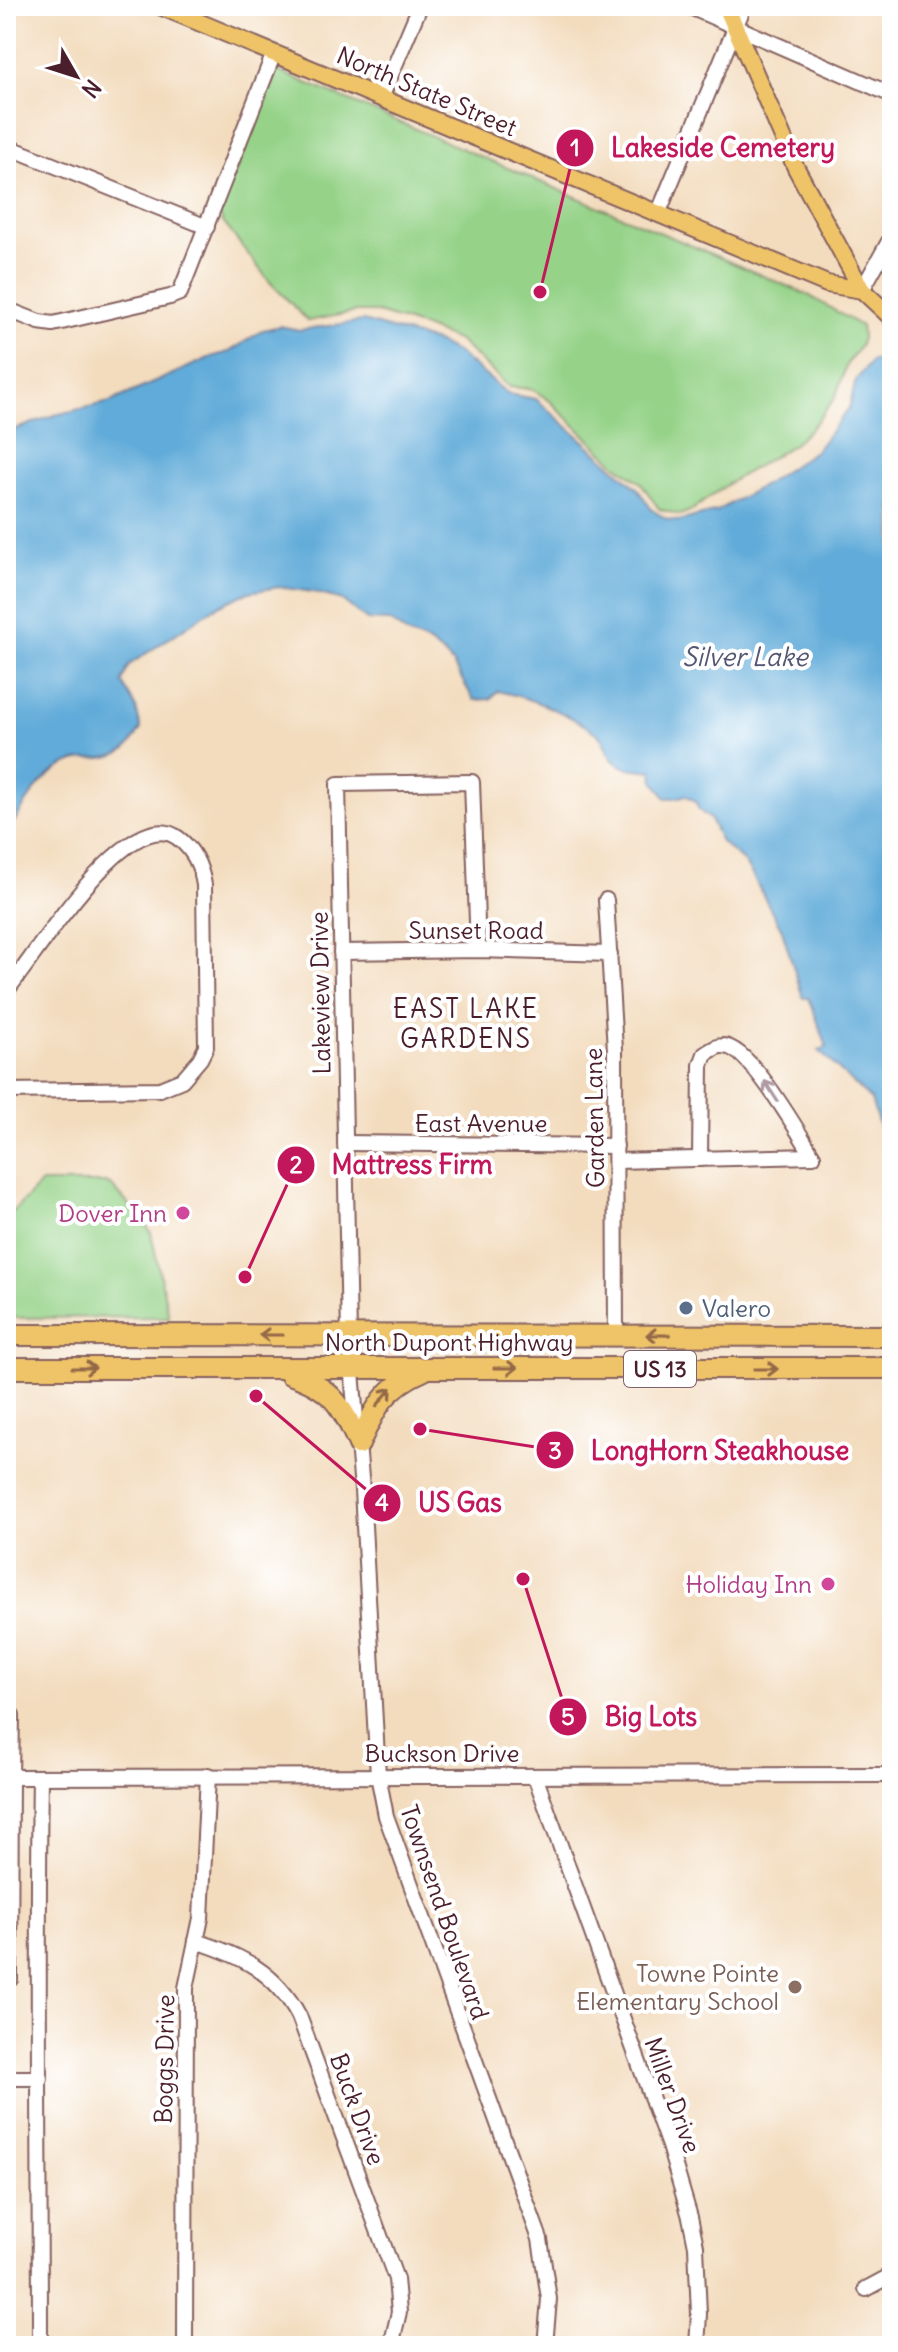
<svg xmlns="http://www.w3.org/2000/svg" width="898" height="2352" viewBox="0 0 898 2352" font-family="Delius,sans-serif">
<rect width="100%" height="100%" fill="#fff"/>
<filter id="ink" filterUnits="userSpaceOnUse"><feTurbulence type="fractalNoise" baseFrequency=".0125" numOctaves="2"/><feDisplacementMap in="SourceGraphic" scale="16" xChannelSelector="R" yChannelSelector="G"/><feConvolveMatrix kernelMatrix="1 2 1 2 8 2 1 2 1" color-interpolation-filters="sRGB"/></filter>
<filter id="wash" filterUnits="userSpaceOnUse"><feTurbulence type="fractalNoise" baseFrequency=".006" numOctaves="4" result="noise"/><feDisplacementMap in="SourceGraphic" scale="32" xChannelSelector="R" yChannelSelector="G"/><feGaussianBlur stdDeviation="1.8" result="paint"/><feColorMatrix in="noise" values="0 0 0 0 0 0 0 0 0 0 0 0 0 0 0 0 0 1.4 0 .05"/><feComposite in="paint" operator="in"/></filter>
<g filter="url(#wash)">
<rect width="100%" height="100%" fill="#f3dcbe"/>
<g fill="#96d389" stroke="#70795a" stroke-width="2">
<path d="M276,70L808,295L861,326L862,337L860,346L847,364L835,398L812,427L794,444L729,483L692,510L680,515L659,509L641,483L615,464L550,401L532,389L509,387L459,341L424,327L374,312H355L308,321L270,282L223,222L219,213Z"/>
<path d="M41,1183H106L112,1186L143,1220L151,1233L169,1317L6,1318V1219Z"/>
</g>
<path fill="#61abd9" stroke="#566582" stroke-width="2" d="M363,321L434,341L458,353L508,394L536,399L638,489L652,510L667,519L679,521L717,511L766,484L816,450L849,408L856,380L872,360L892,363V1167L871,1100L819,1051L827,1047L809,998H803L782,930L752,875L744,862L721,842L710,819L699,810L695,801L685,795L677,798H666L654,781L653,771C638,768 618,772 609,754C605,746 604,739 596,733C568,713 531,698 498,691L490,699L474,700L453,664L445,655L428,642L409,635L389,621L367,620L342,600L313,592L279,587L249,592L216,607L129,665L122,682L136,708L141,729C136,735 132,744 126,749C111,762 89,756 72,762C38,774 25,807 6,834V433L55,415L110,402L211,357L229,352L263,330L280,326L300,330Z"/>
</g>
<g filter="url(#ink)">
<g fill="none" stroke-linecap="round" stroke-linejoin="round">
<defs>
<g id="minor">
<path d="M688,6L892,95"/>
<path d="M381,98L420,6"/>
<path d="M6,146L207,227"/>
<path d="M658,214L744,6"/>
<path d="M862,290L892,236"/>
<path d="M6,309L39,322L53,324L170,297L180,293L274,53"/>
<path d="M606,900L615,1050L616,1335"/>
<path d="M478,950L472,782L338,784L349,1336L362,1490L378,1775L386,1816L540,2239L549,2299L545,2346"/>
<path d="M341,952L478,950L610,954"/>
<path d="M6,991C33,961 128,800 178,838C194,850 201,866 204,885L206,1047L200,1059L182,1080L160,1089L6,1091"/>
<path d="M345,1143L616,1146"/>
<path d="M700,1159L701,1065L705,1054C710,1051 716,1046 722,1046C749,1044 799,1134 813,1156"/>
<path d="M616,1161L813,1156"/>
<path d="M6,1714L12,1715L11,1777L892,1775"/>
<path d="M535,1776L669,2146L690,2217L696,2246L699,2314L697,2346"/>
<path d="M40,1777C37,1966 40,2156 40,2346"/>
<path d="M196,1941C240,1955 276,1972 299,2016L396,2279L399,2312L391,2346"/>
<path d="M6,1981L10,1979L11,1777"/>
<path d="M6,2078H40"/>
<path d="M866,2289L892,2275"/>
<path d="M185,2346L186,1988L201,1918L208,1775"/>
</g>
<g id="major">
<path d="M160,6L827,284L862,290L892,318"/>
<path d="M726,6L796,168L862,290"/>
</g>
<g id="highway">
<path d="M6,1335L892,1336"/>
<path d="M6,1368H892"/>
<path d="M290,1374C332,1388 341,1404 359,1444"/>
<path d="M359,1444C376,1406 385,1387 424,1370"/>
</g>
</defs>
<use href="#minor" stroke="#85615e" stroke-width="18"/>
<use href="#major" stroke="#85615e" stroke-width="20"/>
<use href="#highway" stroke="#85615e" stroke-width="24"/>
<use href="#minor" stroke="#fff" stroke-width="14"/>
<use href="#major" stroke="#efc469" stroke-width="16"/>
<use href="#highway" stroke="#efc469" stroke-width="20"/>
</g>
<defs><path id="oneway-shaft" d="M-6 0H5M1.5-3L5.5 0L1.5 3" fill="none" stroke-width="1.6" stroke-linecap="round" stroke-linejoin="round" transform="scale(2)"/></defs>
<use stroke="#ae9aa0" href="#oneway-shaft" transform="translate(771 1091) rotate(-123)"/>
<g stroke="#946947">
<use href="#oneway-shaft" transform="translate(271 1335) rotate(-180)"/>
<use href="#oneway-shaft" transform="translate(658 1335) rotate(180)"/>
<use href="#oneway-shaft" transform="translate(84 1368)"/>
<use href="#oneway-shaft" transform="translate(506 1368)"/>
<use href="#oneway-shaft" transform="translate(766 1369)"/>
<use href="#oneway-shaft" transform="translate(384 1397) rotate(-51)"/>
</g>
</g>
<g fill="#d1479c" stroke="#fff" stroke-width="3">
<circle cx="183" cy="1213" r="8"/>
<circle cx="828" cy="1584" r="8"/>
</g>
<circle fill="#5c6f8a" stroke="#fff" stroke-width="3" cx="686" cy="1308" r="8"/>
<circle fill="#8d6e63" stroke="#fff" stroke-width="3" cx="795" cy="1987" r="8"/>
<g text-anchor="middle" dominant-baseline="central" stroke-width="8" stroke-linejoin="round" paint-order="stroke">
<rect fill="#fff" stroke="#80626b" stroke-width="2" x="624" y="1351" width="72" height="36" rx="6"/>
<g font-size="22" font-weight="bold" fill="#4a1f2b">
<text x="660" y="1369">US 13</text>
</g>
<g font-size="24" fill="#4a1f2b" stroke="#fff">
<text transform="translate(427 91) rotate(23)">North State Street</text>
<text x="476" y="930">Sunset Road</text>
<text transform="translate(320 993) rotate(-91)">Lakeview Drive</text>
<text transform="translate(594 1118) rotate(-91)">Garden Lane</text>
<text x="481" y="1123">East Avenue</text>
<text x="449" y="1342">North Dupont Highway</text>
<text x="442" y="1753">Buckson Drive</text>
<text transform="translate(445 1912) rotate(71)">Townsend Boulevard</text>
<text transform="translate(164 2059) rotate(-89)">Boggs Drive</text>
<text transform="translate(673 2095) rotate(70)">Miller Drive</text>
<text transform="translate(358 2109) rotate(70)">Buck Drive</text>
</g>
<g font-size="24" fill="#b23c85" stroke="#fff" text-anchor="end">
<text x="167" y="1213">Dover Inn</text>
<text x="812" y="1584">Holiday Inn</text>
</g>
<g font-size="24" fill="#4e5e75" stroke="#fff" text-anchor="start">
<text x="702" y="1308">Valero</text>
</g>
<g font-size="24" fill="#785e54" stroke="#fff" text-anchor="end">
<text x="779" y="1973">Towne Pointe<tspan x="779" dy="28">Elementary School</tspan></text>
</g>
<g font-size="26" font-style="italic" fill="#535771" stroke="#fff">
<text x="745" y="656">Silver Lake</text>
</g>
<g font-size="26" letter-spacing="2" fill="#4a1f2b" stroke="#fff">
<text x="466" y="1008">EAST LAKE<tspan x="466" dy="30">GARDENS</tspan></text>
</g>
</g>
<path fill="none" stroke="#c2185b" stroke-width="3" d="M540 292L575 148M245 1277L296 1165M420 1429L555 1450M256 1396L382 1503M523 1579L568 1717"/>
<g fill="#c2185b" stroke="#fff" stroke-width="3">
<circle cx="540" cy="292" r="8"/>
<circle cx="245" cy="1277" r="8"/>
<circle cx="420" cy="1429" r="8"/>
<circle cx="256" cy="1396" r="8"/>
<circle cx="523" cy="1579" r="8"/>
<circle cx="575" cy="148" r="20"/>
<circle cx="296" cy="1165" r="20"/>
<circle cx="555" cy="1450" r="20"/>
<circle cx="382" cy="1503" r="20"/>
<circle cx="568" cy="1717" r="20"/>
</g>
<g font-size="24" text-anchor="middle" font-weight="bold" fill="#fff">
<text x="575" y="156">1</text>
<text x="296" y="1173">2</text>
<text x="555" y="1459">3</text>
<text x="382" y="1511">4</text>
<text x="568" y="1725">5</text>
</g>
<g font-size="26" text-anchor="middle" font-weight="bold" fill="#c2185b" stroke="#fff" stroke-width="8" stroke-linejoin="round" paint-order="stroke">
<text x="723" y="157">Lakeside Cemetery</text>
<text x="412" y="1174">Mattress Firm</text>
<text x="720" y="1460">LongHorn Steakhouse</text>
<text x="460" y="1512">US Gas</text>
<text x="651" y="1726">Big Lots</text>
</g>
<rect width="898" height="2352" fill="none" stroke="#fff" stroke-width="32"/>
<g transform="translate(76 76) rotate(129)" stroke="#ffffff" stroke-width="6" paint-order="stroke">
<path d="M0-6L14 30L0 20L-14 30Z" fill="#4a1f2b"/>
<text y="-12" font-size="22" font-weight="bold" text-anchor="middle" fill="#4a1f2b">N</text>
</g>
</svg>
